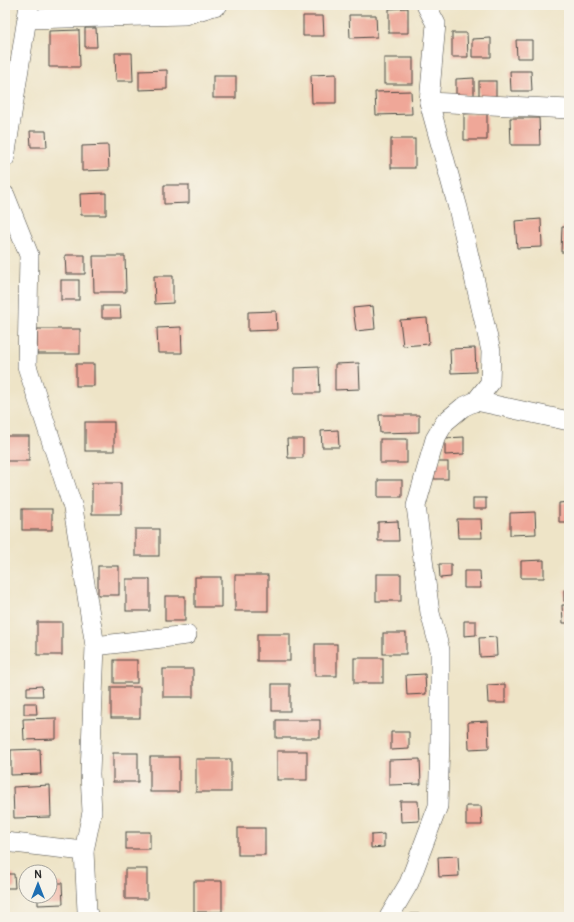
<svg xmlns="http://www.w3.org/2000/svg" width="574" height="922" viewBox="0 0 574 922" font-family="Pangolin,sans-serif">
<rect width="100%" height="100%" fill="#f7f3e8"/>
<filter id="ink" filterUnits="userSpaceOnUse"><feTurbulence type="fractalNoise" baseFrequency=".025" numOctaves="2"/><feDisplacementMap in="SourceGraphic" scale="8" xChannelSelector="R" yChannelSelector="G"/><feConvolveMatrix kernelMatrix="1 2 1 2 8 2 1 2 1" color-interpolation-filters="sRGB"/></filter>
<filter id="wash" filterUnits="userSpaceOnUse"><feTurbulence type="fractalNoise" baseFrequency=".012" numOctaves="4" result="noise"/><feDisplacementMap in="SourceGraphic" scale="16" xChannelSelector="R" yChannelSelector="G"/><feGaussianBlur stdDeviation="0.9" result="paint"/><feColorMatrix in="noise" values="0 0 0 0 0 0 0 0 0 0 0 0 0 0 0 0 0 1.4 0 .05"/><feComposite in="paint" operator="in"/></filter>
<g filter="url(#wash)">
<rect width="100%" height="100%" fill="#eee4c7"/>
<g id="blocks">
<g fill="#efa798">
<path d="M408,8V33H389V9Z"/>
<path d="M349,15H376L377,37L350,38Z"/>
<path d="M303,16H323L324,36H303Z"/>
<path d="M85,28H96L97,47H85Z"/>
<path d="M79,30L80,67H49V31Z"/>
<path d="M452,33H467L468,57H452Z"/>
<path d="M491,38V57H472V39Z"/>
<path d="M516,40H532V58H517Z"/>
<path d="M115,53H132L133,81H116Z"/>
<rect x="384" y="58" width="29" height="26"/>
<path d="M167,70V89L139,90V71Z"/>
<path d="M510,71H531L532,91H511Z"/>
<path d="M336,74V103H312L311,75Z"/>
<rect x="213" y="76" width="23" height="22"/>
<path d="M474,78V95L456,96V79Z"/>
<rect x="479" y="81" width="17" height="15"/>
<path d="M411,91L412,114L376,115L375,92Z"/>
<path d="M487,113V140H464V114Z"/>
<path d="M510,118H539L540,145H511Z"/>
<path d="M30,131H46L47,147H31Z"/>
<rect x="391" y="139" width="24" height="29"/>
<path d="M108,145L109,170L82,171V146Z"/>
<path d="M164,185H189V203L164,204Z"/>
<path d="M106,193V215H81L80,194Z"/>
<path d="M541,219L542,247L517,248L515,221Z"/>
<path d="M562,227H569V252H561Z"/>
<path d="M65,255H85V274H66Z"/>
<path d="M93,256H125L126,292H94Z"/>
<path d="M154,276H173V303L155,304Z"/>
<rect x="61" y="280" width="18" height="20"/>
<path d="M102,306H120L121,318H102Z"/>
<path d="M373,306L375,329L356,331L353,308Z"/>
<path d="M276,311L277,330L248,331V312Z"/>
<path d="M427,318L429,344L403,346L400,320Z"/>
<path d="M181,327L182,353H158L157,328Z"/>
<rect x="37" y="329" width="43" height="25"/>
<path d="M475,348L476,372L451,373L450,349Z"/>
<path d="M359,363L360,389L335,390V364Z"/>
<rect x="76" y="364" width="18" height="22"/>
<path d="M319,367L320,393H294V368Z"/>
<path d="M379,415H419V432L380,433Z"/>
<rect x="85" y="422" width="29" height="29"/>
<path d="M338,430L339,447H322L321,431Z"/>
<rect x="5" y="436" width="24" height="25"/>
<path d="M464,437V454L445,455V438Z"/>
<path d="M287,439H303V458H288Z"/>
<rect x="380" y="439" width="27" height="24"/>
<rect x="434" y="462" width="14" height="17"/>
<rect x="378" y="480" width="24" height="17"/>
<rect x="92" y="483" width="29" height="31"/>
<rect x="473" y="498" width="13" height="11"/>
<path d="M569,502V522H559V503Z"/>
<rect x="22" y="509" width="30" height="21"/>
<path d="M535,512L536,534L510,535V513Z"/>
<path d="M457,519H481L482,538H458Z"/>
<path d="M398,521L399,541H378V522Z"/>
<rect x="135" y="529" width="24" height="27"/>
<path d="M544,560V578H521V561Z"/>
<path d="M439,564H451V577L440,578Z"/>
<rect x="98" y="566" width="21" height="29"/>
<path d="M464,571H480L481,588H464Z"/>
<rect x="376" y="574" width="25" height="27"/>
<rect x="235" y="575" width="33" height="36"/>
<rect x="195" y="577" width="26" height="30"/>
<rect x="126" y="579" width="24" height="32"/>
<rect x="564" y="590" width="5" height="11"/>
<rect x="165" y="596" width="20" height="25"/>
<path d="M562,605H569V623H563Z"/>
<path d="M464,621H476V635L464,636Z"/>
<rect x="37" y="622" width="25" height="33"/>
<rect x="383" y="633" width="23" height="21"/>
<rect x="257" y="634" width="33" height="27"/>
<path d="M496,637L497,656L480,657L479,638Z"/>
<rect x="315" y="644" width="22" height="32"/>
<rect x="354" y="658" width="29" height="25"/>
<rect x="114" y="660" width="23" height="23"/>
<rect x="163" y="669" width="30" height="28"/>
<path d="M425,674L426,694L407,695L406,675Z"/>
<rect x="272" y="684" width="18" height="27"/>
<path d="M505,684V703H488L487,685Z"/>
<path d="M42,686L43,696H27V687Z"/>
<rect x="111" y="687" width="29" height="31"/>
<path d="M24,703H36L37,714H24Z"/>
<path d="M56,718V739L24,740L23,719Z"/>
<rect x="276" y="720" width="44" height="18"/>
<path d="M488,721L489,748L469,749L468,722Z"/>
<path d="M391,732H409V749L391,750Z"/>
<path d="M40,749L41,774L11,775V750Z"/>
<rect x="277" y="751" width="30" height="29"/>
<rect x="113" y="753" width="25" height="29"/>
<rect x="150" y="757" width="29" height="35"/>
<rect x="196" y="759" width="35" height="33"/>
<path d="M420,759L421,784L389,785V760Z"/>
<path d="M50,785L51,817L14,818L13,787Z"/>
<path d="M400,801H418L419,821L401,822Z"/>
<path d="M466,806H481L482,825H466Z"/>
<rect x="238" y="828" width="27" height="27"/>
<rect x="126" y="832" width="24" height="17"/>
<path d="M384,834V847L371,848V835Z"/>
<path d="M458,856L459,876L439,877L438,857Z"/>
<rect x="125" y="869" width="22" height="30"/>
<path d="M566,870H569V891H567Z"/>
<path d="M5,874H14L15,888H5Z"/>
<rect x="194" y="881" width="28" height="31"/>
<path d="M50,883H62L63,904L38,905V896H50Z"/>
<rect x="411" y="914" width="14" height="3"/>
</g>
</g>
</g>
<g filter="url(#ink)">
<use href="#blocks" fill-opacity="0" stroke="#484742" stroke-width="1"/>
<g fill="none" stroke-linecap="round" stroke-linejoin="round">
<defs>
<g id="minor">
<path d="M28,19L185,15L218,5"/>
<path d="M429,102L569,109"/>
<path d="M5,158L29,5"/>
<path d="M5,195L29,255L27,366L73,508L95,646L90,774L92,812L84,851L87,911L89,917"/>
<path d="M476,401L569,421"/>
<path d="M95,646L187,635"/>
<path d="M5,842L84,851"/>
<path d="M389,917L409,883L438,806L440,740V650L430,613L416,506L435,439L445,422L463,407L476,401L490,383L491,351L458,208L429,102L436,24L426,5"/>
</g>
</defs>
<use href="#minor" stroke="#484742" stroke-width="20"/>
<use href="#minor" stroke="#fff" stroke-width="19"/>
</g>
</g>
<rect width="574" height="922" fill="none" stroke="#f7f3e8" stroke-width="20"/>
<g transform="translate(38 884)"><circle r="19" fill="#f7f3e8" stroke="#a5a39c"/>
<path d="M0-3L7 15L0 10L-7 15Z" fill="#1f6fb2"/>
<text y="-6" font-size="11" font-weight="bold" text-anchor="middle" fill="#2b2b2b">N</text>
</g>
</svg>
